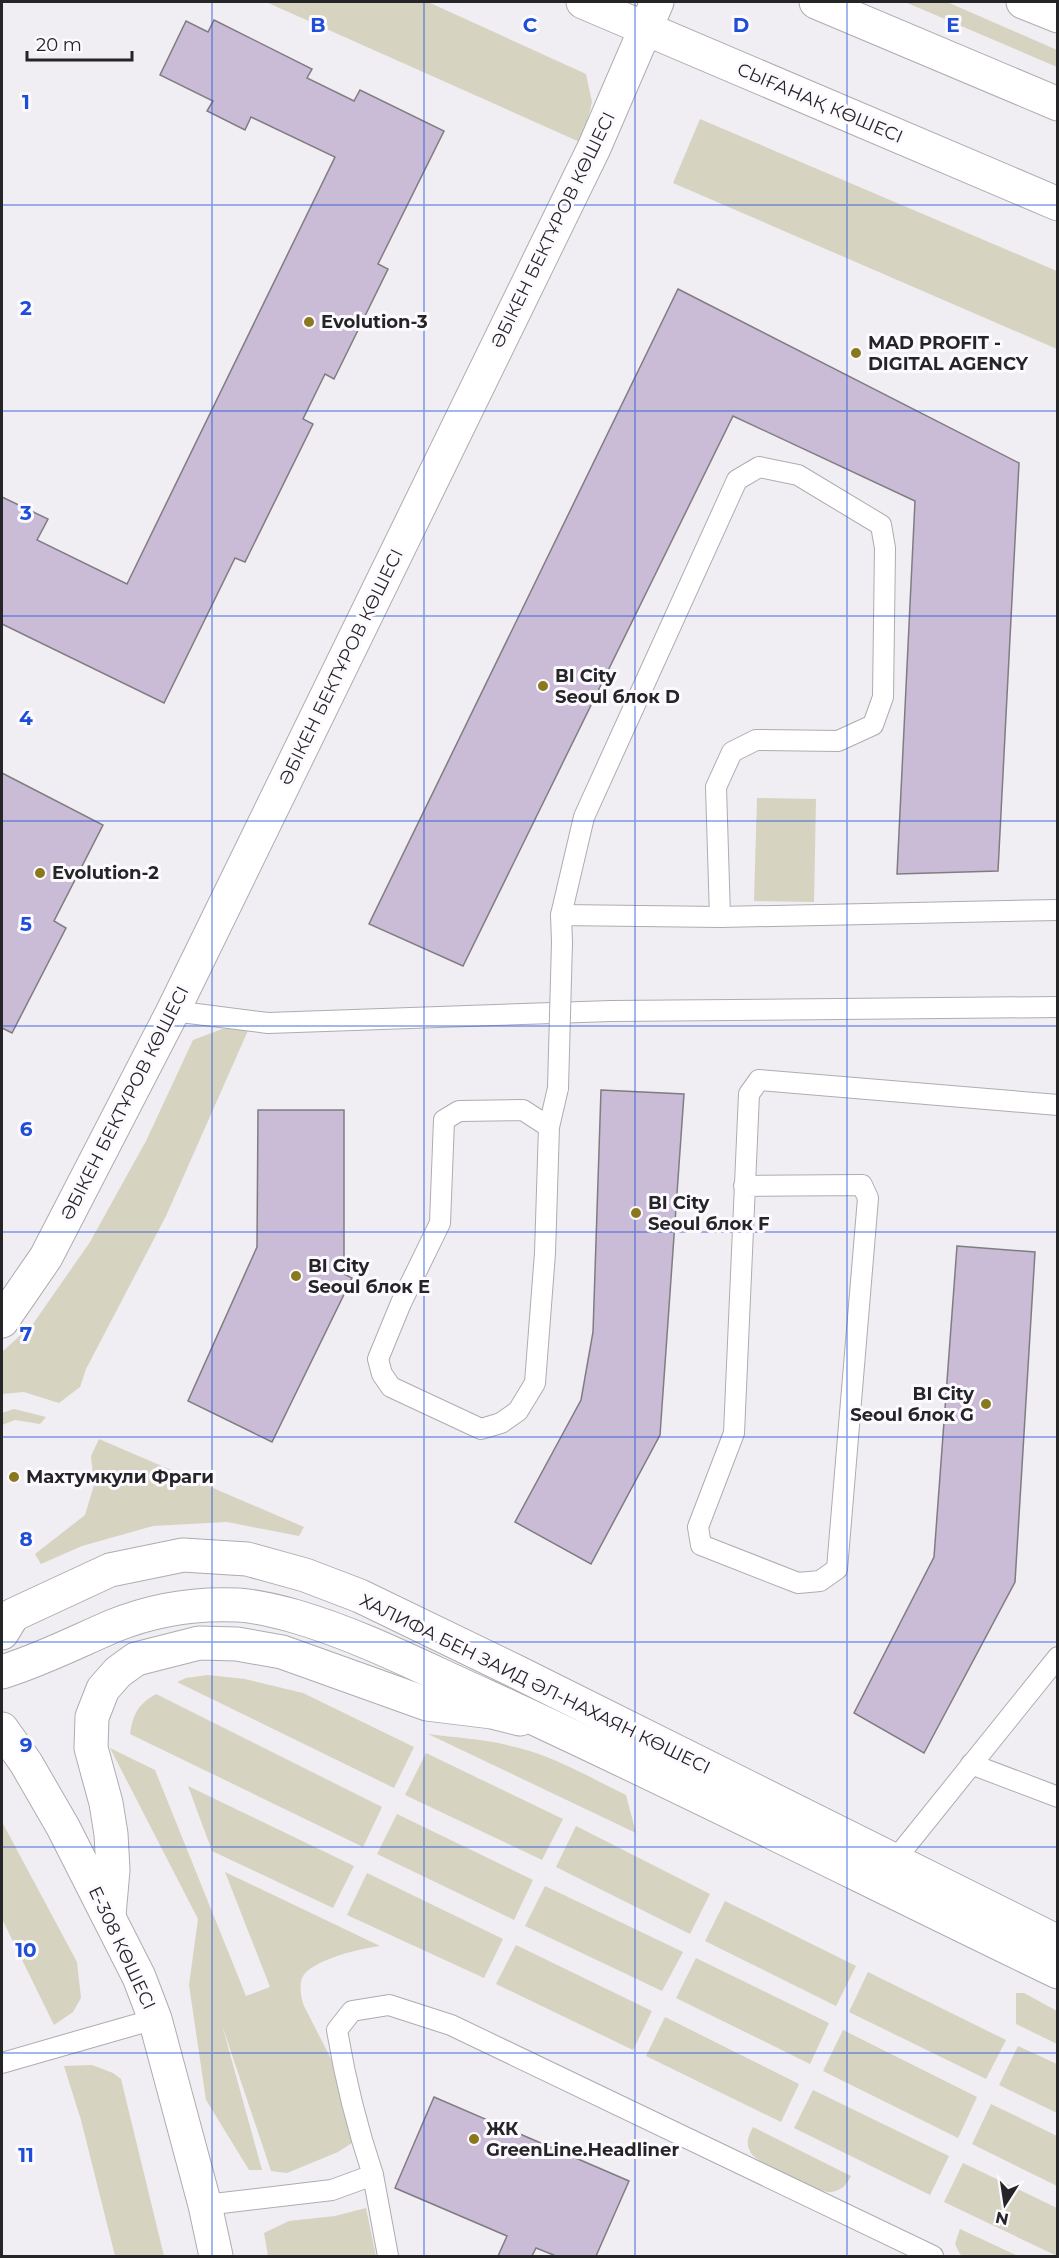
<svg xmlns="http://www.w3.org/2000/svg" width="1059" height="2258" viewBox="0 0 1059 2258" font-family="Montserrat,sans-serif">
<rect width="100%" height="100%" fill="#f0edf3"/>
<g fill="#d7d3c1">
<path d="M266,2H428L586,74L592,102L582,143Z"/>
<path d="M905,2H947L1057,50V67Z"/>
<path d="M700,119L1057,271V349L673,183Z"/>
<path d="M757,798L816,799L814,902L754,901Z"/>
<path d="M250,1026L166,1216L86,1369L80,1387L59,1403L24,1392L2,1394V1352L33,1324L90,1242L146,1141L193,1040L222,1029Z"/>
<path d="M14,1409L46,1417L40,1424L15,1420L2,1425V1413Z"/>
<path d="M99,1439L304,1527L299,1536L227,1522L153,1526L82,1546L41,1564L35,1554L85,1515L94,1485L91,1456Z"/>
<path d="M208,1675L245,1679L303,1693L414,1747L394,1788L177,1682L186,1678Z"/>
<path d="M156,1694L382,1807L363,1847L130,1734C133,1714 138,1704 156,1694Z"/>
<path d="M428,1734C457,1738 487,1739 515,1747C554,1756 591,1778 626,1795L636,1833Z"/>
<path d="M110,1748L155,1770L246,1996L270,1987L225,1872L380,1946C362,1948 310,1960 302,1978C299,1987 301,1998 304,2006L348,2092L352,2143L338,2152L287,2173L271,2171L222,2025L262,2170H249L206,2100L189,1985L198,1919Z"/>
<path d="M426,1753L563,1819L542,1860L405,1795Z"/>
<path d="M188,1786L354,1866L333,1908L212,1851Z"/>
<path d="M397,1814L533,1880L514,1920L377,1854Z"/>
<path d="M2,1822L77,1962L81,1998L73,2012L54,2025L2,1919Z"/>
<path d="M576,1826L710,1894L690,1934L556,1867Z"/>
<path d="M367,1873L503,1939L484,1978L347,1915Z"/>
<path d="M545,1886L683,1952L662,1991L525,1926Z"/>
<path d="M725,1901L856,1966L836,2006L705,1941Z"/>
<path d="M516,1945L652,2011L633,2050L496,1984Z"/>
<path d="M696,1958L829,2023L810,2064L676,1998Z"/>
<path d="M868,1972L1006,2040L986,2079L849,2012Z"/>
<path d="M1016,1993H1024L1057,2011V2044L1016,2024Z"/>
<path d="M665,2017L799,2084L781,2122L646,2056Z"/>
<path d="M843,2030L977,2097L958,2138L823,2071Z"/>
<path d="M1018,2046L1057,2064V2113L999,2085Z"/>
<path d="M92,2065L113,2073L121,2079L164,2256H115L81,2120L64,2066Z"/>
<path d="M813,2090L949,2156L930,2195L794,2128Z"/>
<path d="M991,2104L1057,2136V2186L972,2144Z"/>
<path d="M753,2127L851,2176C846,2185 842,2191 830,2192C817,2192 758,2164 751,2153C745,2143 748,2137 753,2127Z"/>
<path d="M963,2163L1057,2208V2256L944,2202Z"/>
<path d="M366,2208L376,2256H268L264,2233L289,2221L335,2216Z"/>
<path d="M960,2229L1018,2256H964L960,2254L955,2244Z"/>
</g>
<g fill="#cabbd6" stroke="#807d82" stroke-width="1.5">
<path d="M214,20L312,69L307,78L354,101L360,90L444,131L378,264L388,269L334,379L325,374L303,419L313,424L245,562L235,558L164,703L2,624V497L48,519L37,540L127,584L335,157L251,117L245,130L207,111L213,101L160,75L186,21L208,32Z"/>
<path d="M678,289L1019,463L998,871L897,874L915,501L733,416L463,966L369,924Z"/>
<path d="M2,773L103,825L54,921L66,928L12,1033L2,1028Z"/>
<path d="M601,1090L684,1094L660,1435L591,1564L515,1522L581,1400L593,1332Z"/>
<path d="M258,1110H344V1274L352,1278L272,1442L188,1401L257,1247Z"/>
<path d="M957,1246L1035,1252L1015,1582L924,1753L854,1713L934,1557Z"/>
<path d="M434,2097L629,2181L596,2256H556L536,2248L532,2256H498L507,2236L395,2188Z"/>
</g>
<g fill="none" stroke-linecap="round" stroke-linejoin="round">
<defs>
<g id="service">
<path d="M561,915L584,817L737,480L759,467L798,475L881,525L885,548L883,697L873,725L838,741L756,740L732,752L716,787L720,917"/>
<path d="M562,942L561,915L720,917L1058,910"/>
<path d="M173,1011L268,1023L611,1011L1058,1007"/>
<path d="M549,1127L523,1110L459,1111L444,1120L440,1223L401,1303L378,1359L382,1374L391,1387L481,1429L501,1423L518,1411L535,1383L545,1253L549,1127L558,1088"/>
<path d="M744,1186L862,1185L868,1198L837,1569L820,1581L798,1583L701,1545L698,1527L734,1433L749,1094L759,1080L1058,1105"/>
<path d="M971,1764L1058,1797"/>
<path d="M894,1861L1058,1657"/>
<path d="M2,2063L155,2019"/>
<path d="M373,2175L388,2256"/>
<path d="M205,2205L332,2190L373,2175C357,2127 345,2079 337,2030L352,2011L389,2005L451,2025L933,2256"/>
</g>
<g id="minor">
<path d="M1023,2L1058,16"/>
<path d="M2,1321L46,1257L173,1011L594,148L657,2"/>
<path d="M109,1915L113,1870L111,1834L106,1803L91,1748L92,1717L103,1689L118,1672L136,1659L199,1643L237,1644L282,1652L427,1704L492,1712L520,1719"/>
</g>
<g id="tertiary">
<path d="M2,1633L13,1615L110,1570L183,1555L247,1559L305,1575L360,1596L517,1672L1058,1942"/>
<path d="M2,1672C41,1660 76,1642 113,1626C152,1610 196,1603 238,1605C257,1606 276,1611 294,1616C360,1635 423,1668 486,1696C678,1784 867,1880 1058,1972"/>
<path d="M2,1729L26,1763L63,1827L139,1977L155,2019L205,2205L216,2256"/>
</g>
<g id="secondary">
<path d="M583,2L1058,204"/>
<path d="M816,2L1058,104"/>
</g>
</defs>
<use href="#service" stroke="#afacb1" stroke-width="22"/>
<use href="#minor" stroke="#afacb1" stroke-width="35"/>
<use href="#tertiary" stroke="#afacb1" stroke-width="35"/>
<use href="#secondary" stroke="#afacb1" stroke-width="35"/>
<use href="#service" stroke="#fff" stroke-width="20"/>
<use href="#minor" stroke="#fff" stroke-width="33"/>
<use href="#tertiary" stroke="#fff" stroke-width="33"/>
<use href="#secondary" stroke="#fff" stroke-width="33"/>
<defs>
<path id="service-bridge" d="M558,1088L562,942"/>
</defs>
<use href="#service-bridge" stroke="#afacb1" stroke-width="22" stroke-linecap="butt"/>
<use href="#service-bridge" stroke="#fff" stroke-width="20"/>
</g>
<path fill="none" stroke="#1d4ed8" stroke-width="1.5" stroke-opacity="0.55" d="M212,2V2256M424,2V2256M635,2V2256M847,2V2256M2,205H1058M2,411H1058M2,616H1058M2,821H1058M2,1026H1058M2,1232H1058M2,1437H1058M2,1642H1058M2,1847H1058M2,2053H1058"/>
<g fill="#89781d" stroke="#fdfaff" stroke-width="2">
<circle cx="309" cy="322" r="6"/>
<circle cx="856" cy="353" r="6"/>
<circle cx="543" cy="686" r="6"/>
<circle cx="40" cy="873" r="6"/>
<circle cx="636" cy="1213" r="6"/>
<circle cx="296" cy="1276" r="6"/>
<circle cx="986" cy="1404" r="6"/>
<circle cx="14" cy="1477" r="6"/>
<circle cx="474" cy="2139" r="6"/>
</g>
<g text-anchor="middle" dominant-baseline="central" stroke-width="6" stroke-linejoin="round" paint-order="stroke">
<g font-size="18" fill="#252426" stroke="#fdfaff">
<text transform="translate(820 103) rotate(23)">СЫҒАНАҚ КӨШЕСІ</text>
<text transform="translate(553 230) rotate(-64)">ӘБІКЕН БЕКТҰРОВ КӨШЕСІ</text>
<text transform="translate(341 667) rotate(-64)">ӘБІКЕН БЕКТҰРОВ КӨШЕСІ</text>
<text transform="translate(125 1103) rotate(-63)">ӘБІКЕН БЕКТҰРОВ КӨШЕСІ</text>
<text transform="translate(535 1684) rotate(26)">ХАЛИФА БЕН ЗАИД ӘЛ-НАХАЯН КӨШЕСІ</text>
<text transform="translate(122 1948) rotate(65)">Е-308 КӨШЕСІ</text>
</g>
<g font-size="18" font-weight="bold" fill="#252426" stroke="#fdfaff" text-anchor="start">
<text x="321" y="322">Evolution-3</text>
<text x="868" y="343">MAD PROFIT -<tspan x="868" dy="21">DIGITAL AGENCY</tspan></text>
<text x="555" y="676">BI City<tspan x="555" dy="21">Seoul блок D</tspan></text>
<text x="52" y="873">Evolution-2</text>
<text x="648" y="1203">BI City<tspan x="648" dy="21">Seoul блок F</tspan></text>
<text x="308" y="1266">BI City<tspan x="308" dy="21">Seoul блок E</tspan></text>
<text x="974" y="1394" text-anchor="end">BI City<tspan x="974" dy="21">Seoul блок G</tspan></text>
<text x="26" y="1477">Махтумкули Фраги</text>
<text x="486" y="2129">ЖК<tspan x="486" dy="21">GreenLine.Headliner</tspan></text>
</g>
</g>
<g font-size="20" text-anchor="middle" font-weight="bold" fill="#1d4ed8" stroke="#fdfaff" stroke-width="6" stroke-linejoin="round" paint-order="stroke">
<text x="318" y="32">B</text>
<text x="530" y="32">C</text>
<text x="741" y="32">D</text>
<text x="953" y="32">E</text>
<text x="26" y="109">1</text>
<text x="26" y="315">2</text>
<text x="26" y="520">3</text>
<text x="26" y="725">4</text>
<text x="26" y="931">5</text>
<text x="26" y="1136">6</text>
<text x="26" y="1341">7</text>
<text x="26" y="1546">8</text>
<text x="26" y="1752">9</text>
<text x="26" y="1957">10</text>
<text x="26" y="2162">11</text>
</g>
<rect width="1059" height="2258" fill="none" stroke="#252426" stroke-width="6"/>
<g transform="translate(1005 2204) rotate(192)" stroke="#fdfaff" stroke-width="4.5" paint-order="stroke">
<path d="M0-4.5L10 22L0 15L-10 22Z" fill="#252426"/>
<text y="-9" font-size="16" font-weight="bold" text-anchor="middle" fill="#252426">N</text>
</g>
<path d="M27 51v9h105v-9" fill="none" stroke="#252426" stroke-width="3"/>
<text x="36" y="51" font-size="18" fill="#252426" stroke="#fdfaff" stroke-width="4.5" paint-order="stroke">20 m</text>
</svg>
